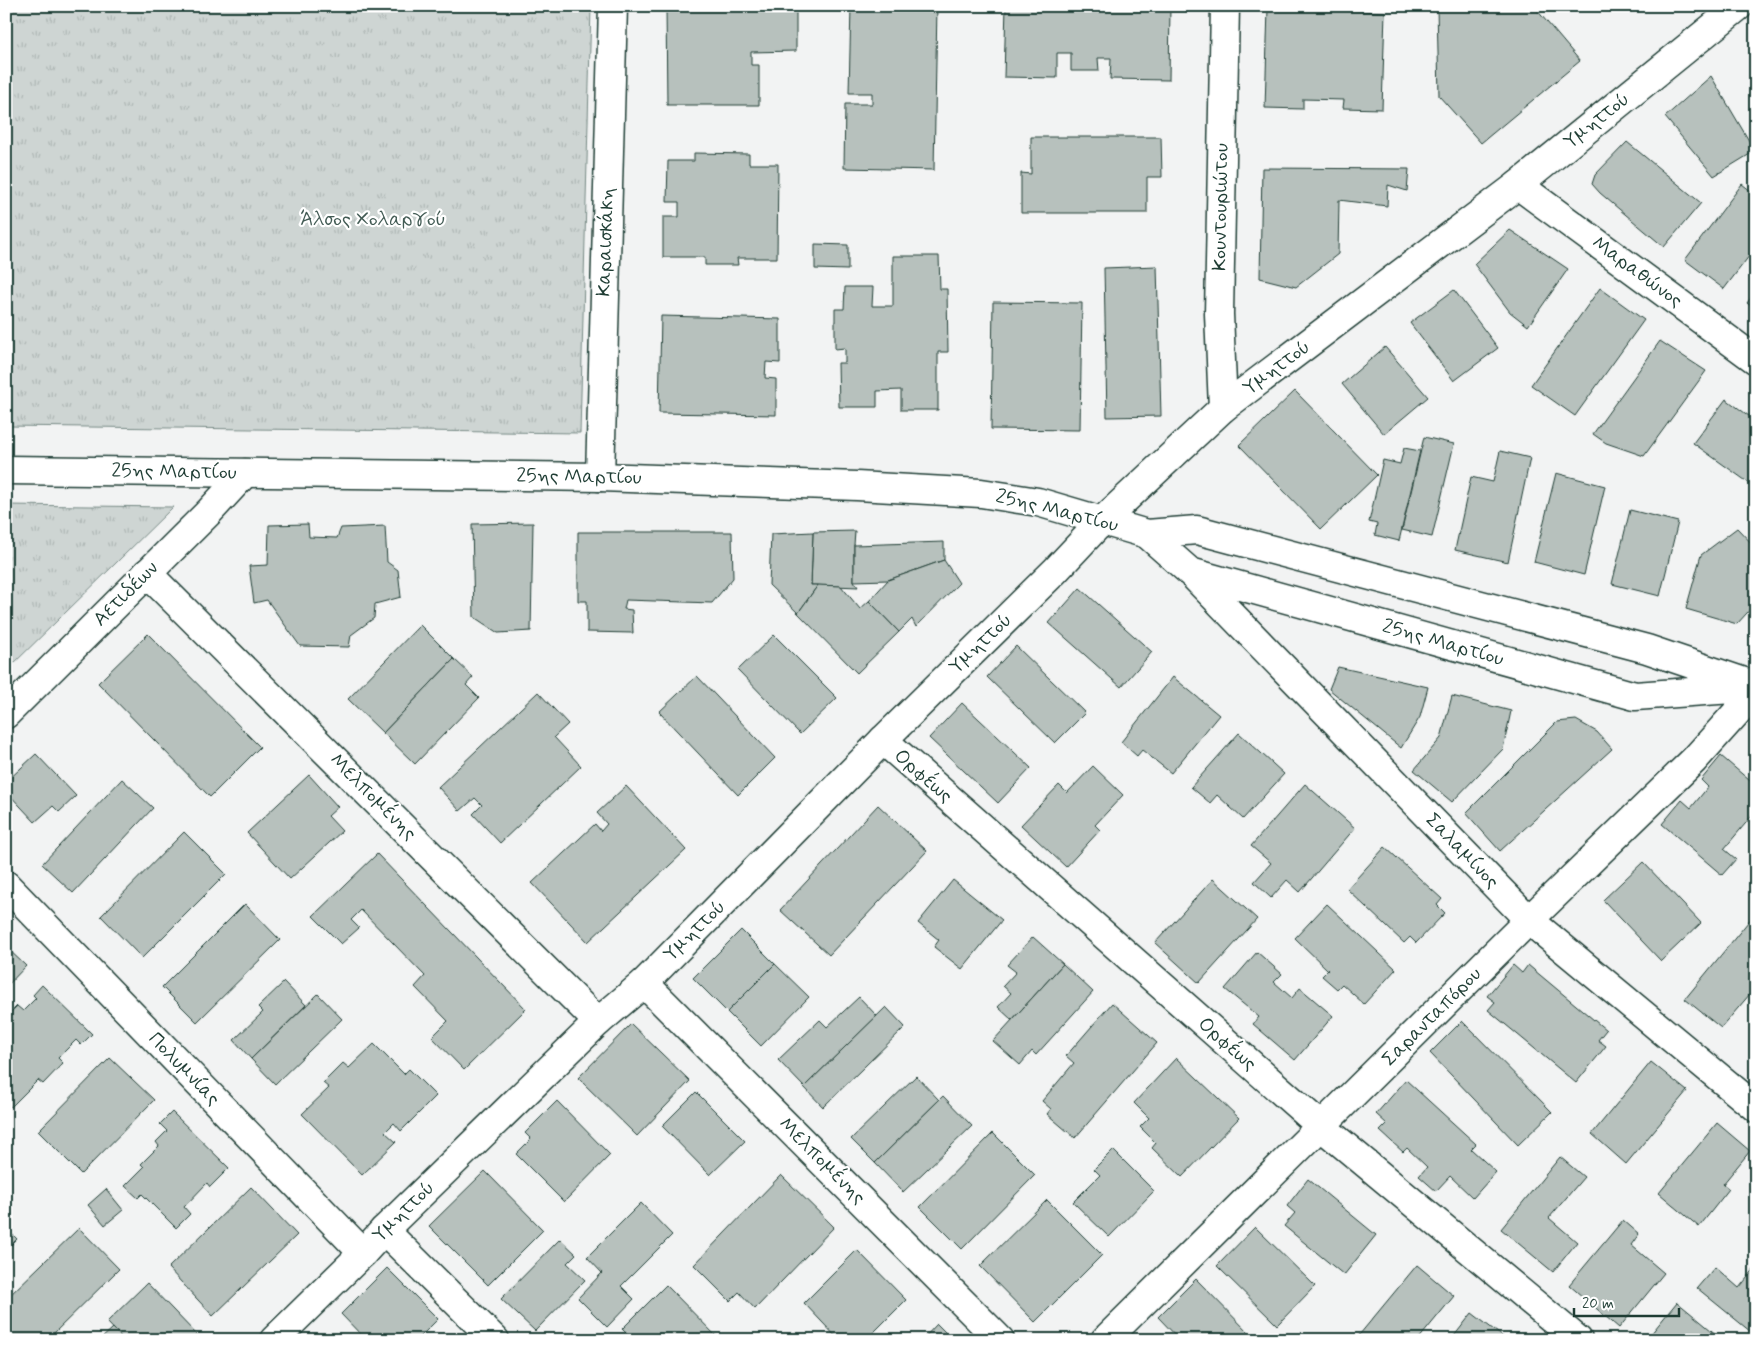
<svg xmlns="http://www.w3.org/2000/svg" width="1762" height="1346" viewBox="0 0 1762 1346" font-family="Mynerve,sans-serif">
<defs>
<pattern id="park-tufts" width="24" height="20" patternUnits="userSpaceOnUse" patternTransform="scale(1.25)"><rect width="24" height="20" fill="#ced5d3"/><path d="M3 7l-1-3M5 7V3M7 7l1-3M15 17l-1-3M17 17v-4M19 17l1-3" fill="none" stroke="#b0b8b6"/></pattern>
</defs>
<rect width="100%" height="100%" fill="#f2f3f3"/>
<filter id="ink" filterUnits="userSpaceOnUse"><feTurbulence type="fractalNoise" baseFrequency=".02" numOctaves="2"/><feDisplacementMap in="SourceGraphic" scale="10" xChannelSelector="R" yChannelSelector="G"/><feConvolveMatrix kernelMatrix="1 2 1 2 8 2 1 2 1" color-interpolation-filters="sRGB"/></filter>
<g filter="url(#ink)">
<g fill="url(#park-tufts)" stroke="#768984">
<path d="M6,6H591L580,433L6,426Z"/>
<path d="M6,505L173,507L6,671Z"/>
</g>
<g fill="#b7c1bd" stroke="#1f3d34">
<path d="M666,6H796V51L751,52V65H759V105H667Z"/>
<path d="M851,6H937L934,170L844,168L845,104H872V93H849Z"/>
<path d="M1006,6H1170L1169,80L1110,79L1111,58H1098L1099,71H1071V53H1057V78L1004,77Z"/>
<path d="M1437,7L1536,9L1580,61L1481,143L1439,96Z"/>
<path d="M1268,8L1385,12L1382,109L1343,108L1344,100L1303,99V109L1265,108Z"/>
<path d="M1756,71V85L1750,75Z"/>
<path d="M1711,76L1755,151L1714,176L1665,117Z"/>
<path d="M1031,137H1161L1162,177H1147V213H1021V173L1031,174Z"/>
<path d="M1627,142L1701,203L1664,247L1600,193L1592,184L1595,175Z"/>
<path d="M694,153L749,154V164H778L777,258H737L738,265H705V257H663V217H679V202H667L668,161H694Z"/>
<path d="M1262,168L1409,169L1407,191L1388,185L1387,206L1339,200L1338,254L1296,287L1260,278Z"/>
<path d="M1742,184L1756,195V247L1724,289L1685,260Z"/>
<path d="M1510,230L1568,269L1528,326L1510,312L1474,264Z"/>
<path d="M815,244L848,245V270L815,269Z"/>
<path d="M893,256H939L940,289H947L948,352H938V410H901V390L877,391V407H839L838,363H845V348L835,349V309H844L845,287H873L872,306H893Z"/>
<path d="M1157,266L1161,416L1107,417L1104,268Z"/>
<path d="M1600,288L1644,320L1575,416L1531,385Z"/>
<path d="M1454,290L1498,348L1454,381L1410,323Z"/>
<path d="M1756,291V310L1747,303Z"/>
<path d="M993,302L1082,303L1080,430L991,429Z"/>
<path d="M661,316L780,319V363L766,362L765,378L776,379V415L659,413Z"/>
<path d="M1660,341L1706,371L1644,456L1606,443L1593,434Z"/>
<path d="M1385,347L1428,397L1384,434L1342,384Z"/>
<path d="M1295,391L1377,475L1321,529L1239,445Z"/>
<path d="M1726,399L1749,416L1753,409L1756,411V488L1693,443Z"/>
<path d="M1424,437L1454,444L1432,537L1402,530Z"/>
<path d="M1404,448L1420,451L1399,541L1375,535L1377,524L1369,522L1383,460L1400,464Z"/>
<path d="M1500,451L1530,458L1508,562L1455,550L1471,477L1493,482Z"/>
<path d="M1556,473L1605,486L1584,575L1534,562Z"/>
<path d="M1630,510L1678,522L1660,596L1612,584Z"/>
<path d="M533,523L531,631L498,633L474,617L472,524Z"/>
<path d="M308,524L309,537L337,538L341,528L385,526L387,562L398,570L401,597L375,604L374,618L351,635L349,647L300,646L267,600L254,603L249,566L268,565L269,525Z"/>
<path d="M1737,528L1756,548V603L1737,624L1686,609L1701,555Z"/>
<path d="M855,531L854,545V581L858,587L811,585L813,532Z"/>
<path d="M578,532H732L733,578L712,603L626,600L624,609L632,610L633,633L587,632V601H578Z"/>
<path d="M813,532L811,585H818L798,613L769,585L771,534Z"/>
<path d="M944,542V560L888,580L854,581V545Z"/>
<path d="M944,560L959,583L916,627L912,619L899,632L869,601L888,580Z"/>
<path d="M818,585L841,586L860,609L869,601L899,632L857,673L798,613Z"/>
<path d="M1080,588L1152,652L1121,687L1049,623Z"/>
<path d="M420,625L454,659L383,733L348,699Z"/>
<path d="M148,634L260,747L210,797L98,683Z"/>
<path d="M774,635L837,698L800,734L738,670Z"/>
<path d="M1016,646L1085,713L1055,743L987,677Z"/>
<path d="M454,659L473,677L466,685L479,698L415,764L383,733Z"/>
<path d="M1338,667L1428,687L1420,717L1401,748L1329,689Z"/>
<path d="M697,676L775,758L738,795L659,712Z"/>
<path d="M1173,677L1219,715L1171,773L1142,750L1137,756L1121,742Z"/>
<path d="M538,692L568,724L554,737L581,766L500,843L473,814L482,805L475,798L460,811L438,787Z"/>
<path d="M1452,696L1511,711L1503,749L1452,802L1414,770L1441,738Z"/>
<path d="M962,703L1031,768L998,803L929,738Z"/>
<path d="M1576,720L1597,732L1612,749L1500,851L1466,813L1557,722Z"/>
<path d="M1239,733L1284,774L1243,819L1217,795L1210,803L1191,787Z"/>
<path d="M36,754L76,796L59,812L53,806L35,822L6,791V782Z"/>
<path d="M1721,756L1756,786V811L1724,849L1736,859L1722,875L1662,824L1682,800L1691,808L1708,787L1701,780Z"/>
<path d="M1093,766L1123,795L1095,825L1100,830L1066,867L1021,825L1059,785L1067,793Z"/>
<path d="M309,775L338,807L328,816L342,831L290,879L247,833Z"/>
<path d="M122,779L153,808L73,893L42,864Z"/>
<path d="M1305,784L1355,828L1300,892L1287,880L1271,898L1254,882L1271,863L1251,846Z"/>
<path d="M626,786L686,850L588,942L532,883L595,824L601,831L607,824L597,813Z"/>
<path d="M878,805L927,851L829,955L780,910Z"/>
<path d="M184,832L226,874L142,958L101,916Z"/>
<path d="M1385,847L1442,899L1437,905L1445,913L1416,943L1410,937L1404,943L1347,889Z"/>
<path d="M377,854L526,1009L464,1070L432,1037L448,1021L415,987L425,976L361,910L351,920L359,928L341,944L313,916Z"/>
<path d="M1643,862L1701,923L1661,961L1603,900Z"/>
<path d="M1213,879L1257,919L1199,983L1155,943Z"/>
<path d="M953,880L1002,920L962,969L934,947L939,940L918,923Z"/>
<path d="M245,904L280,940L197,1022L162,987Z"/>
<path d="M1327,904L1396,969L1364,1004L1342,984L1337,989L1322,976L1328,970L1295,938Z"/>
<path d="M1753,916L1756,919V987L1721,1028L1685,999Z"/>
<path d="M741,930L775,964L727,1012L693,978Z"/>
<path d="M1033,937L1063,964L1012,1020L998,1007L1011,993L1003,986L1016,972L1007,965Z"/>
<path d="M6,947L26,966L6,987Z"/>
<path d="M1257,952L1282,974L1274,982L1292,998L1300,988L1333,1016L1295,1060L1253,1024L1259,1017L1225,989Z"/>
<path d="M775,964L809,997L761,1046L727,1012Z"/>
<path d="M1063,964L1093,992L1036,1055L1032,1051L1020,1065L993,1041Z"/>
<path d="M1513,965L1522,973L1528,965L1606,1030L1598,1040L1606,1046L1576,1083L1488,1010L1495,1002L1487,996Z"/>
<path d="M284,982L306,1005L251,1059L234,1040L263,1012L258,1007Z"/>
<path d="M42,985L92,1034L81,1045L76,1040L58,1058L63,1063L43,1084L38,1080L11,1107L6,1102V1017L17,1006L23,1011L36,998L33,995Z"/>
<path d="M318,994L342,1019L275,1084L251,1059Z"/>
<path d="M859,997L877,1016L804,1087L778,1060L820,1020L827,1027Z"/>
<path d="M1112,1003L1157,1043L1075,1138L1047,1114L1051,1109L1042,1101L1074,1063L1066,1056Z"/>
<path d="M886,1007L905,1027L823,1107L804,1087Z"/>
<path d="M1462,1021L1552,1112L1518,1145L1430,1053Z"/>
<path d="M631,1024L690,1081L637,1136L578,1078Z"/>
<path d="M374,1044L404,1074L409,1069L436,1096L401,1131L394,1123L385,1132L396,1142L362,1175L302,1114L329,1088L323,1083L343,1063L349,1068Z"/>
<path d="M110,1058L154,1100L81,1174L38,1131Z"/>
<path d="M1176,1058L1239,1118L1182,1177L1152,1148L1156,1143L1140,1127L1149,1118L1134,1103Z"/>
<path d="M1651,1062L1687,1091L1626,1164L1592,1134Z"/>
<path d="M916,1076L939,1100L875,1163L851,1139Z"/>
<path d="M1406,1080L1476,1144L1471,1149L1496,1172L1473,1198L1450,1176L1436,1191L1419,1176L1427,1167L1407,1148L1403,1152L1380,1131L1387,1124L1376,1114Z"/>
<path d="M696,1092L745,1141L710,1175L662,1126Z"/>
<path d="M943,1096L972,1126L903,1192L875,1163Z"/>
<path d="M557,1101L610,1155L564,1202L516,1154L531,1139L525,1133Z"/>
<path d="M172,1112L229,1168L210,1187L207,1183L184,1207L190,1214L176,1228L142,1194L138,1198L125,1186L144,1167L141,1164L159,1146L156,1142L167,1131L160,1124Z"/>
<path d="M1717,1123L1750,1151L1723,1184L1729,1189L1699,1227L1659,1193Z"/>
<path d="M993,1133L1035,1175L962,1249L920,1207Z"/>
<path d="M1113,1150L1154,1191L1109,1237L1073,1202L1100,1175L1094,1169Z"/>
<path d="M1560,1157L1584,1177L1549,1218L1577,1242L1553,1272L1501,1229Z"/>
<path d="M485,1171L543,1230L488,1285L429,1226Z"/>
<path d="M781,1175L834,1227L755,1309L739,1292L730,1301L694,1265Z"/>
<path d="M1308,1179L1376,1235L1344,1275L1284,1226L1295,1213L1287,1206Z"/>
<path d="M251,1187L297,1235L213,1316L168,1268Z"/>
<path d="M106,1189L123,1210L105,1225L88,1205Z"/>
<path d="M1047,1200L1102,1255L1035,1322L980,1266Z"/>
<path d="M641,1203L672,1235L621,1286L634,1299L607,1327L578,1298L602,1273L587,1257Z"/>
<path d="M1623,1220L1639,1234L1631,1245L1664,1273L1619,1328L1569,1285Z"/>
<path d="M1255,1227L1315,1286L1277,1325L1217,1266Z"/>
<path d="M6,1228L17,1239L6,1250Z"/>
<path d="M79,1228L119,1269L47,1340H6V1299Z"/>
<path d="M560,1239L576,1254L567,1263L585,1280L535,1331L501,1299Z"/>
<path d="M857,1250L906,1300L866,1340H839L804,1303Z"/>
<path d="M1417,1265L1454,1296L1418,1340H1355Z"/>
<path d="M1715,1267L1739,1288L1756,1267V1336L1697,1288Z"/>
<path d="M387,1268L438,1319L417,1340H366L341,1314Z"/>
<path d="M1196,1279L1256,1340H1180L1158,1317Z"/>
<path d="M147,1283L198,1336L194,1340H124L107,1322Z"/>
<path d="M666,1285L720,1340H623L628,1335L622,1329Z"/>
<path d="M1677,1302L1723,1340H1646Z"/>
<path d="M1472,1313L1507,1340H1451Z"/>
<path d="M937,1324L953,1340H922Z"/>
<path d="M113,1328L124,1340H100Z"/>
</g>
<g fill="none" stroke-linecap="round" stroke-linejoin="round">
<defs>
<g id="minor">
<path d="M1518,185L1756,360"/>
<path d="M1223,408L1219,314L1225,6"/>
<path d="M6,470L600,477L857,486L981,493L1038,502L1147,534L1197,530L1647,649L1756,686"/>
<path d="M600,477L613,6"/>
<path d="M1147,534L1190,572L1635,696L1746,688"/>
<path d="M1190,572L1529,920L1756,1108"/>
<path d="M147,573L598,1022"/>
<path d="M6,714L209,512L245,473"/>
<path d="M883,740L1322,1127L1578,1340"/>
<path d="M6,885L363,1253"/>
<path d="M644,983L1000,1340"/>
<path d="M384,1230L495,1340"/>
<path d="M274,1340L363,1253L384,1230L598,1022L644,983L883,740L1055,571L1102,521L1223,408L1518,185L1739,6"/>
<path d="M1105,1340L1529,920L1694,760L1756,691"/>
</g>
</defs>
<use href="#minor" stroke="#1f3d34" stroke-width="31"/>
<use href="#minor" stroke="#fff" stroke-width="28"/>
</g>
</g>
<g text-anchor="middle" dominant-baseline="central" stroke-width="4.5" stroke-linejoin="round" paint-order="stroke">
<g font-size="20" fill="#1f3d34" stroke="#fff">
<text transform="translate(1597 121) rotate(-39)">Υμηττού</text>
<text transform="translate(1221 207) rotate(-89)">Κουντουριώτου</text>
<text transform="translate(606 242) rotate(-88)">Καραισκάκη</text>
<text transform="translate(1637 272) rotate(36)">Μαραθώνος</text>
<text transform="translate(1277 368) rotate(-37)">Υμηττού</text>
<text transform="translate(174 472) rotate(1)">25ης Μαρτίου</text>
<text transform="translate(579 477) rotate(1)">25ης Μαρτίου</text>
<text transform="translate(1057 511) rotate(14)">25ης Μαρτίου</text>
<text transform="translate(126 594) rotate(-45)">Αετιδέων</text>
<text transform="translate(1443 643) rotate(16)">25ης Μαρτίου</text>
<text transform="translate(981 644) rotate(-44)">Υμηττού</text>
<text transform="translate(923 776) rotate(41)">Ορφέως</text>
<text transform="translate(373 797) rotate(45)">Μελπομένης</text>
<text transform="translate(1462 851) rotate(46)">Σαλαμίνος</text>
<text transform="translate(695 931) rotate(-45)">Υμηττού</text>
<text transform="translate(1432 1017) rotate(-45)">Σαρανταπόρου</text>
<text transform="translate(1227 1044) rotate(41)">Ορφέως</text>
<text transform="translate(184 1069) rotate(46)">Πολυμνίας</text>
<text transform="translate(822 1161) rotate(45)">Μελπομένης</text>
<text transform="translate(404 1212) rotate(-45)">Υμηττού</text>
</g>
<g font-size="20" fill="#425b54" stroke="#fff">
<text x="373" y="219">Άλσος Χολαργού</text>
</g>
</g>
<rect width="1762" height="1346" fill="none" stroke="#fff" stroke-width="25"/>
<rect x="12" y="12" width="1737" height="1321" fill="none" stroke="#1f3d34" stroke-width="2" filter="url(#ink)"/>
<path d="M1574 1308v8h105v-8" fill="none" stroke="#1f3d34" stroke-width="2.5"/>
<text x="1582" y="1308" font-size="15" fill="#1f3d34" stroke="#ffffff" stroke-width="4" paint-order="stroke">20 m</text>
</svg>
